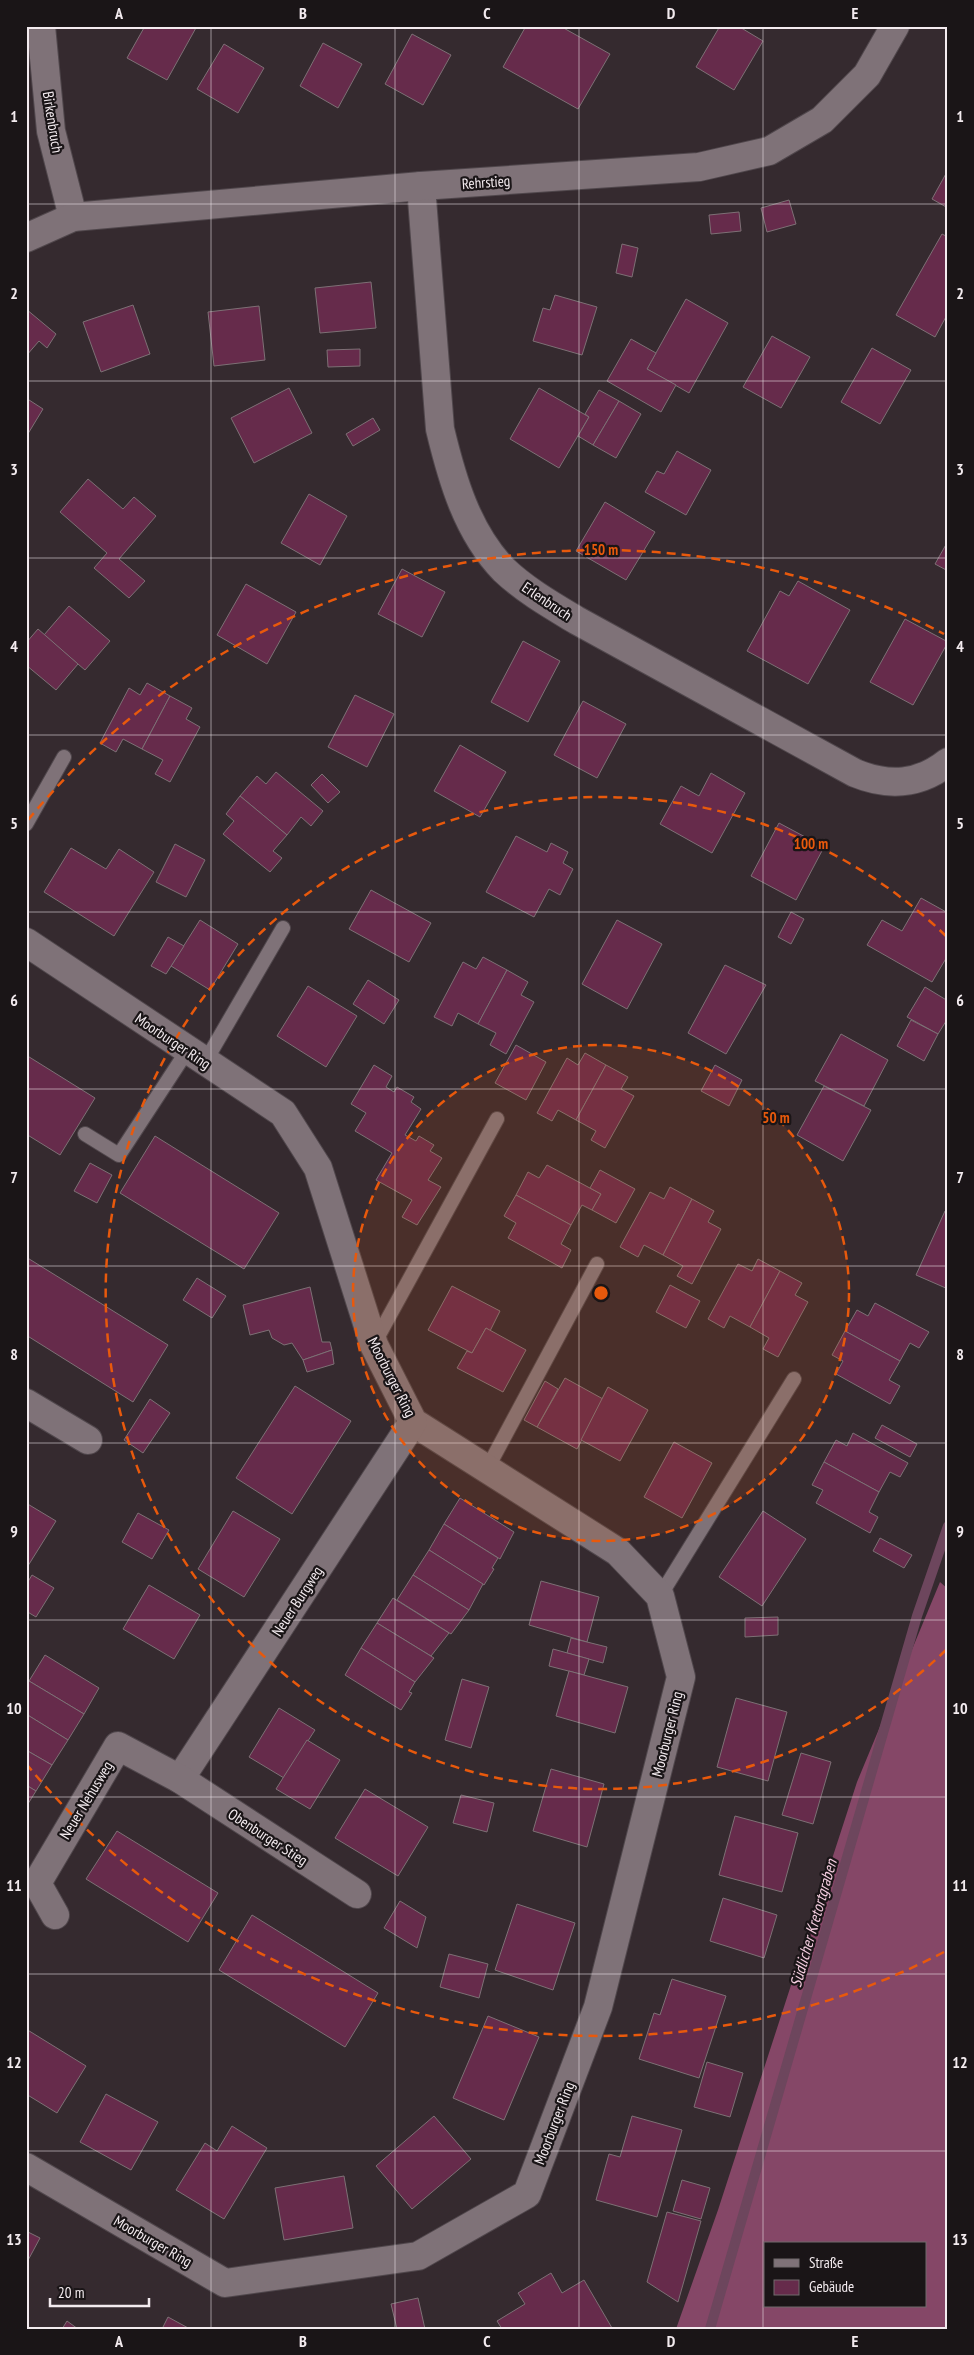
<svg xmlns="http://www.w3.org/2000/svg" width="974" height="2355" viewBox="0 0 974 2355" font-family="'PT Sans Narrow',sans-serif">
<rect width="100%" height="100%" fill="#352a2f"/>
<path fill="#854767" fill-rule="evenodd" d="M940,1582L948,1589V2329H676L718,2210L857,1782ZM765,2244H925V2306H765Z"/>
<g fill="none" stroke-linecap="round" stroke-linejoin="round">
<path stroke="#6d465d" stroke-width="10" d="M710,2329L917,1616L948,1526"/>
</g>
<g fill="#662b4b" stroke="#7d7075">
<path d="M145,26H197L167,80L127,58Z"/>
<path d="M526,26H560L610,54L578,109L503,67Z"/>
<path d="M720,26H738L763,41L734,90L696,67Z"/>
<path d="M412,34L451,55L423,105L385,84Z"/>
<path d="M323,43L362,64L338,108L300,86Z"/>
<path d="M224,44L264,68L238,113L197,89Z"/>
<path d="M948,170V208L932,199Z"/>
<path d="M789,200L796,224L767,232L761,208Z"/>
<path d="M739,212L741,231L711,234L709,215Z"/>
<path d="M942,234L948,237V313L935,337L896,315Z"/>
<path d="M622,244L638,248L632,277L616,273Z"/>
<path d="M371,282L376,328L320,333L315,288Z"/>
<path d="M555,295L597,307L582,355L533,341L543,308L550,310Z"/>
<path d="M686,299L728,323L689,393L647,369Z"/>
<path d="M133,305L150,354L101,372L83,322Z"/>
<path d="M259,306L265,360L214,366L208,312Z"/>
<path d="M26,309L56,334L47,348L39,341L26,356Z"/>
<path d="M772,336L810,357L781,408L743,387Z"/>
<path d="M631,339L656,353L647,369L676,385L661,412L607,381Z"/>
<path d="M872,348L911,370L880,424L841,402Z"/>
<path d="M360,349V366L328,367L327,350Z"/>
<path d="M289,388L312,433L254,463L231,418Z"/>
<path d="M539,388L589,417L559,468L510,439Z"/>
<path d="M599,390L619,401L593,445L578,436L589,417L585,414Z"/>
<path d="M26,398L43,409L26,437Z"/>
<path d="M619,401L641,414L616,458L593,445Z"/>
<path d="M373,418L380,430L353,446L346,434Z"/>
<path d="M677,451L711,470L686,515L645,492L657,471L664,474Z"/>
<path d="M88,479L123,509L134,497L156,516L119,559L145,581L129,598L94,568L107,553L60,512Z"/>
<path d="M309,494L347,516L320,565L281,543Z"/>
<path d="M605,502L655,532L626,580L576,551Z"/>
<path d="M948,541V571L935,564Z"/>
<path d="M402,569L445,592L422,637L378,614Z"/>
<path d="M798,581L850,610L808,684L747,651L780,591L789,596Z"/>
<path d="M246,584L296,612L267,664L217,635Z"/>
<path d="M69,606L110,641L85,670L44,635Z"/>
<path d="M905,619L948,642L913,705L870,682Z"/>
<path d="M38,629L78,664L56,690L26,665V643Z"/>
<path d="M523,641L560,661L528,722L491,702Z"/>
<path d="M147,683L170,696L142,749L123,739L116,752L100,743L129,688L140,695Z"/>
<path d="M355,695L394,714L367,767L328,747Z"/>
<path d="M170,696L192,708L186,719L200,727L170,782L155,774L163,760L142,749Z"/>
<path d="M583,701L626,724L597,778L554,755Z"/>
<path d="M460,745L506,772L480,817L434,791Z"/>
<path d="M276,772L323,811L311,826L301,817L287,835L240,796L257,776L266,784Z"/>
<path d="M711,773L745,793L712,853L660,824L681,786L699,796Z"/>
<path d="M322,774L340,792L328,803L311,785Z"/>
<path d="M240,796L287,835L273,851L282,858L270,872L223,834L234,821L226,814Z"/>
<path d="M779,823L824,847L796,900L751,876Z"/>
<path d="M516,836L547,852L551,843L568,852L563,863L573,869L560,895L549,889L534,917L486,892Z"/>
<path d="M175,844L205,860L186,897L156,882Z"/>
<path d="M71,848L106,869L119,849L154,872L114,936L44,892Z"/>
<path d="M371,890L431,923L409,962L349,929Z"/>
<path d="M921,898L948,913V955L932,982L867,945L882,920L902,931Z"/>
<path d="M791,912L804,919L791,944L778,937Z"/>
<path d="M200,920L238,944L210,990L171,966Z"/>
<path d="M617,920L662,944L627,1009L582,984Z"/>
<path d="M168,937L184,946L166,974L151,966Z"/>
<path d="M483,957L507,970L478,1024L458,1013L452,1026L434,1017L463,962L476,969Z"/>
<path d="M725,965L766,985L726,1054L688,1033Z"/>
<path d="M507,970L528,982L521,995L534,1002L506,1054L490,1045L496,1033L478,1024Z"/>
<path d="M368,980L399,1000L384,1024L353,1004Z"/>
<path d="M308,986L357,1016L326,1067L277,1036Z"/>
<path d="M925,987L948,1001V1018L938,1034L907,1017Z"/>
<path d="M911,1020L938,1034L924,1061L897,1046Z"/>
<path d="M841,1034L888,1060L864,1106L815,1081Z"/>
<path d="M516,1045L546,1062L526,1100L495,1083Z"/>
<path d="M585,1053L606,1065L576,1120L558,1110L552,1121L537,1113L567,1058L578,1065Z"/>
<path d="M26,1055L95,1098L60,1155L26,1134Z"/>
<path d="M374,1065L392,1076L386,1087L394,1092L397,1087L414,1097L411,1102L421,1109L405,1135L416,1141L419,1136L434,1145L430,1151L442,1158L428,1180L441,1187L417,1225L402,1217L412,1200L376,1180L392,1153L355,1131L366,1113L351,1104Z"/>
<path d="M606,1065L628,1077L621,1089L634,1096L605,1148L591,1140L596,1131L576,1120Z"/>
<path d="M715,1065L742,1080L729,1106L701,1091Z"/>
<path d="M824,1086L871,1110L843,1161L797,1135Z"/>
<path d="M155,1136L279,1213L244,1269L120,1193Z"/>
<path d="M90,1163L112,1175L97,1203L74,1191Z"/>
<path d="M547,1165L601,1194L592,1210L582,1205L571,1225L516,1195L528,1172L539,1178Z"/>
<path d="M600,1170L635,1189L616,1223L592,1210L601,1194L590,1188Z"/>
<path d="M670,1187L692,1199L663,1255L644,1245L638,1257L620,1247L650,1192L664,1199Z"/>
<path d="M516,1195L571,1225L561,1244L571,1250L562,1268L508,1238L516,1223L504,1216Z"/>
<path d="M692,1199L714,1211L708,1222L721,1229L692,1284L677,1276L683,1266L663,1255Z"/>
<path d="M945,1211L948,1212V1289L916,1275Z"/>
<path d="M26,1257L168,1345L133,1402L26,1335Z"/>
<path d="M758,1259L780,1271L750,1327L730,1316L724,1328L708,1319L738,1264L752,1271Z"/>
<path d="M780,1271L802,1283L795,1295L808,1302L778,1357L763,1349L769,1338L750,1327Z"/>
<path d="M197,1278L226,1296L212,1318L183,1300Z"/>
<path d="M670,1285L700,1301L686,1328L656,1312Z"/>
<path d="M452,1286L500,1311L490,1331L486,1328L472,1353L428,1330Z"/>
<path d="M310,1287L322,1342H330L332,1350L303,1360L292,1343L284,1345L272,1338L269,1330L250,1335L243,1305Z"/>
<path d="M875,1303L929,1332L919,1348L910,1343L900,1361L845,1331L857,1310L868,1316Z"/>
<path d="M486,1328L526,1350L503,1392L457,1368L467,1351L472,1353Z"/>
<path d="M845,1331L900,1361L889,1380L900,1386L890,1404L836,1374L843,1361L832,1355Z"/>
<path d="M332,1350L334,1364L307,1372L303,1360Z"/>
<path d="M565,1378L603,1399L577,1449L537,1427Z"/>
<path d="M545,1381L558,1389L537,1427L524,1420Z"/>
<path d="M295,1386L351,1421L292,1514L236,1478Z"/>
<path d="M608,1387L648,1410L620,1461L581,1440Z"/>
<path d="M150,1399L170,1413L143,1453L124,1440Z"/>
<path d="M882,1425L917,1444L910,1457L875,1438Z"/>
<path d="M853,1433L908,1463L900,1477L890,1472L879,1492L824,1462L836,1440L847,1446Z"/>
<path d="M674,1442L712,1463L682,1518L644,1497Z"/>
<path d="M824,1462L879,1492L869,1512L878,1517L870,1533L816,1503L823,1490L812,1485Z"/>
<path d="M460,1498L514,1532L500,1559L444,1524Z"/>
<path d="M26,1503L56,1521L26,1569Z"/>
<path d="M233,1511L280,1539L244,1597L198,1569Z"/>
<path d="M763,1511L806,1539L762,1606L719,1577Z"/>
<path d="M138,1513L169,1530L152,1559L122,1542Z"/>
<path d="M444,1524L498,1558L492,1568L494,1569L484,1585L429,1550Z"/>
<path d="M880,1538L912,1555L904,1568L873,1551Z"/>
<path d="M429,1550L483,1584L469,1610L413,1575Z"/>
<path d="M32,1575L54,1588L36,1617L26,1611V1585Z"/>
<path d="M413,1575L469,1610L451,1634L397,1600Z"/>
<path d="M541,1581L599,1597L587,1642L529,1625Z"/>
<path d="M149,1585L200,1615L174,1659L123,1629Z"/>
<path d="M393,1598L449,1633L431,1656L377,1623Z"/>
<path d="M778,1617V1635L745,1637V1618Z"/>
<path d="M377,1623L434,1658L415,1682L361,1648Z"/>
<path d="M571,1638L607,1647L603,1663L567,1653Z"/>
<path d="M361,1648L415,1682L409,1692L412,1693L401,1710L345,1675Z"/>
<path d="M553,1649L589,1659L584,1675L549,1666Z"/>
<path d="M45,1655L99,1688L84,1714L29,1681Z"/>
<path d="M569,1671L628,1687L615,1733L556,1716Z"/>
<path d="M462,1679L489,1687L471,1748L445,1740Z"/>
<path d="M29,1681L84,1714L68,1740L26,1714V1685Z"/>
<path d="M736,1698L787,1712L768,1781L717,1767Z"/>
<path d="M279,1708L315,1730L284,1778L249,1757Z"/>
<path d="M26,1714L68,1740L52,1765L26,1750Z"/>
<path d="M307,1740L340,1760L310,1809L276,1789Z"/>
<path d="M26,1750L52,1765L36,1791L26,1785Z"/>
<path d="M801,1753L831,1762L813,1824L782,1815Z"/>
<path d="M551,1769L604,1784L587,1847L533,1831Z"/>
<path d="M26,1785L36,1791L26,1807Z"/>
<path d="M365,1789L428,1827L398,1876L335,1838Z"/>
<path d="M461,1795L494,1803L487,1832L453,1823Z"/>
<path d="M735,1816L798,1833L782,1892L719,1875Z"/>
<path d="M117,1831L218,1893L188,1942L86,1879Z"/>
<path d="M723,1898L777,1915L764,1958L710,1941Z"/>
<path d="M400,1901L426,1917L417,1948L384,1928Z"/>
<path d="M517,1904L575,1923L553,1990L495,1970Z"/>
<path d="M252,1915L378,1993L345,2047L219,1970Z"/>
<path d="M449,1954L488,1964L479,1998L440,1987Z"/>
<path d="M672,1979L726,1996L699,2078L639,2059L654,2013L660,2015Z"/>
<path d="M488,2016L539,2037L504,2120L453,2098Z"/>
<path d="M26,2029L86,2066L57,2113L26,2094Z"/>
<path d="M707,2062L743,2073L730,2117L694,2107Z"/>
<path d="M106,2094L158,2122L131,2170L80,2142Z"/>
<path d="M434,2116L471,2159L412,2209L376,2166Z"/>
<path d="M632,2116L682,2130L657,2217L596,2200L609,2154L620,2157Z"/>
<path d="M232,2126L267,2148L224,2219L176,2190L205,2143L217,2151Z"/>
<path d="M344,2176L353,2228L284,2240L275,2188Z"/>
<path d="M682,2180L710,2188L701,2219L673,2211Z"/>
<path d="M667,2212L701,2221L678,2302L647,2282Z"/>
<path d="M26,2231L40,2238L26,2264Z"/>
<path d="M551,2273L562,2293L584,2280L612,2328L502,2329L497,2321L525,2304L518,2293Z"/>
<path d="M418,2298L425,2329H397L391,2304Z"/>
<path d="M168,2317L190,2329H162Z"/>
<path d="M67,2321L78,2329H62Z"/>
</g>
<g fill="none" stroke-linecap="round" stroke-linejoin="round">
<defs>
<g id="service">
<path d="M26,824L64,757"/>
<path d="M205,1062L283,928"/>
<path d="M85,1134L119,1155L187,1051"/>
<path d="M374,1344L497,1119"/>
<path d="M487,1469L597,1264"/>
<path d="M660,1596L794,1379"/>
</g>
<g id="minor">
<path d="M41,26L51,131L73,217"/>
<path d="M421,186L440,429C452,479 467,532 504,570C525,590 551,605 576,620L855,773C889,787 919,785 948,762"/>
<path d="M26,238L73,217L421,186L699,167L769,151L822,120L867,75L895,26"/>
<path d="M26,942L283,1113L318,1168L374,1345L413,1422L618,1552L660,1596L681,1677L598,2007L527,2194L418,2256L225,2283L26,2167"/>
<path d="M26,1403L88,1440"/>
<path d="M180,1779L413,1422"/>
<path d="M55,1915L37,1883L118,1746L180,1779L357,1894"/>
</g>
</defs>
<use href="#service" stroke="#50474c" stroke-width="16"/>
<use href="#minor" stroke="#50474c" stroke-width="30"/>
<use href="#service" stroke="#7f7278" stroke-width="14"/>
<use href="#minor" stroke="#7f7278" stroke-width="28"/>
</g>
<path fill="none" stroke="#f3ebef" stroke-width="1" stroke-opacity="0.55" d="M211,26V2329M395,26V2329M579,26V2329M763,26V2329M26,204H948M26,381H948M26,558H948M26,735H948M26,912H948M26,1089H948M26,1266H948M26,1443H948M26,1620H948M26,1797H948M26,1974H948M26,2151H948"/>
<circle cx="601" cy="1293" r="248" fill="#e8590c" fill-opacity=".12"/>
<g fill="none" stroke="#e8590c" stroke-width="2.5" stroke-dasharray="9 6">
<circle cx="601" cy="1293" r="248"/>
<path d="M946 1650A496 496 0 1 1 946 936"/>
<path d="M944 1952A743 743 0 0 1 28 1766M28 820A743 743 0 0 1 944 634"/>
</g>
<g text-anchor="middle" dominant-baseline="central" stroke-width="4.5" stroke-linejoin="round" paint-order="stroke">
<g font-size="15" fill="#f3ebef" stroke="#1a1517">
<text transform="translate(53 122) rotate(81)">Birkenbruch</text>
<text transform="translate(486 182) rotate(-4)">Rehrstieg</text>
<text transform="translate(547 601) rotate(34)">Erlenbruch</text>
<text transform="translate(173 1041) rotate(34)">Moorburger Ring</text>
<text transform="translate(392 1377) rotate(63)">Moorburger Ring</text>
<text transform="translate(297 1601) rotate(-57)">Neuer Burgweg</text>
<text transform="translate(667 1734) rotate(-76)">Moorburger Ring</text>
<text transform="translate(86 1800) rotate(-59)">Neuer Nehusweg</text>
<text transform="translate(268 1837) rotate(33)">Obenburger Stieg</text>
<text transform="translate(554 2123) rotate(-69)">Moorburger Ring</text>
<text transform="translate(153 2241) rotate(30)">Moorburger Ring</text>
</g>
<g font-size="16" font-style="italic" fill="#f6cfe1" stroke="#1a1517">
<text transform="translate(813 1923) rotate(-74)">Südlicher Kretortgraben</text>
</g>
</g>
<circle cx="601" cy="1293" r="8" fill="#e8590c" stroke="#1a1517" stroke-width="2.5"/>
<g font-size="15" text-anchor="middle" font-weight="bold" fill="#e8590c" stroke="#1a1517" stroke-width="4.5" stroke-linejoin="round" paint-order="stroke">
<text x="601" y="555">150 m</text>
<text x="811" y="849">100 m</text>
<text x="776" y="1123">50 m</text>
</g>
<rect width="974" height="2355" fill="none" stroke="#1a1517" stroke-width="55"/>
<rect x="764" y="2242" width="162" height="65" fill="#1a1517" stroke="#716b6d"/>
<rect x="774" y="2259" width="25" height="8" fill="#7f7278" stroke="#716b6d"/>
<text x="809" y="2268" font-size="15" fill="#f3ebef">Straße</text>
<rect x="774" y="2280" width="25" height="15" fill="#662b4b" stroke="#716b6d"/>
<text x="809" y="2292" font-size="15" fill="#f3ebef">Gebäude</text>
<path d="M50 2298v8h99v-8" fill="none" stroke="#f3ebef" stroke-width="2.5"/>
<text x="58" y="2298" font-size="15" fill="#f3ebef" stroke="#1a1517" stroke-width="4" paint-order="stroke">20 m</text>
<rect x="28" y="28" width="918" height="2300" fill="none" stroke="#f3ebef" stroke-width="2"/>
<g font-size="16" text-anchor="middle" font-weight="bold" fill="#f3ebef">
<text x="119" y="19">A</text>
<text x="303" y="19">B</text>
<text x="487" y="19">C</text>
<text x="671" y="19">D</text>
<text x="855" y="19">E</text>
<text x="14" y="122">1</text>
<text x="960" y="122">1</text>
<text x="14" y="299">2</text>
<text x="960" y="299">2</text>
<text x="14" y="475">3</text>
<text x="960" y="475">3</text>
<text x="14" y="652">4</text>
<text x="960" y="652">4</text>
<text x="14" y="829">5</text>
<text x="960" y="829">5</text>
<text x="14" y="1006">6</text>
<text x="960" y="1006">6</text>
<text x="14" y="1183">7</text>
<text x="960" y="1183">7</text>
<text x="14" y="1360">8</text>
<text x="960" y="1360">8</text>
<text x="14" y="1537">9</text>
<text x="960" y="1537">9</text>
<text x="14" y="1714">10</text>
<text x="960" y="1714">10</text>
<text x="14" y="1891">11</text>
<text x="960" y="1891">11</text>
<text x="14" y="2068">12</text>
<text x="960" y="2068">12</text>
<text x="14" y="2245">13</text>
<text x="960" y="2245">13</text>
<text x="119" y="2347">A</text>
<text x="303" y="2347">B</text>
<text x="487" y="2347">C</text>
<text x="671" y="2347">D</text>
<text x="855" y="2347">E</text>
</g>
</svg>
